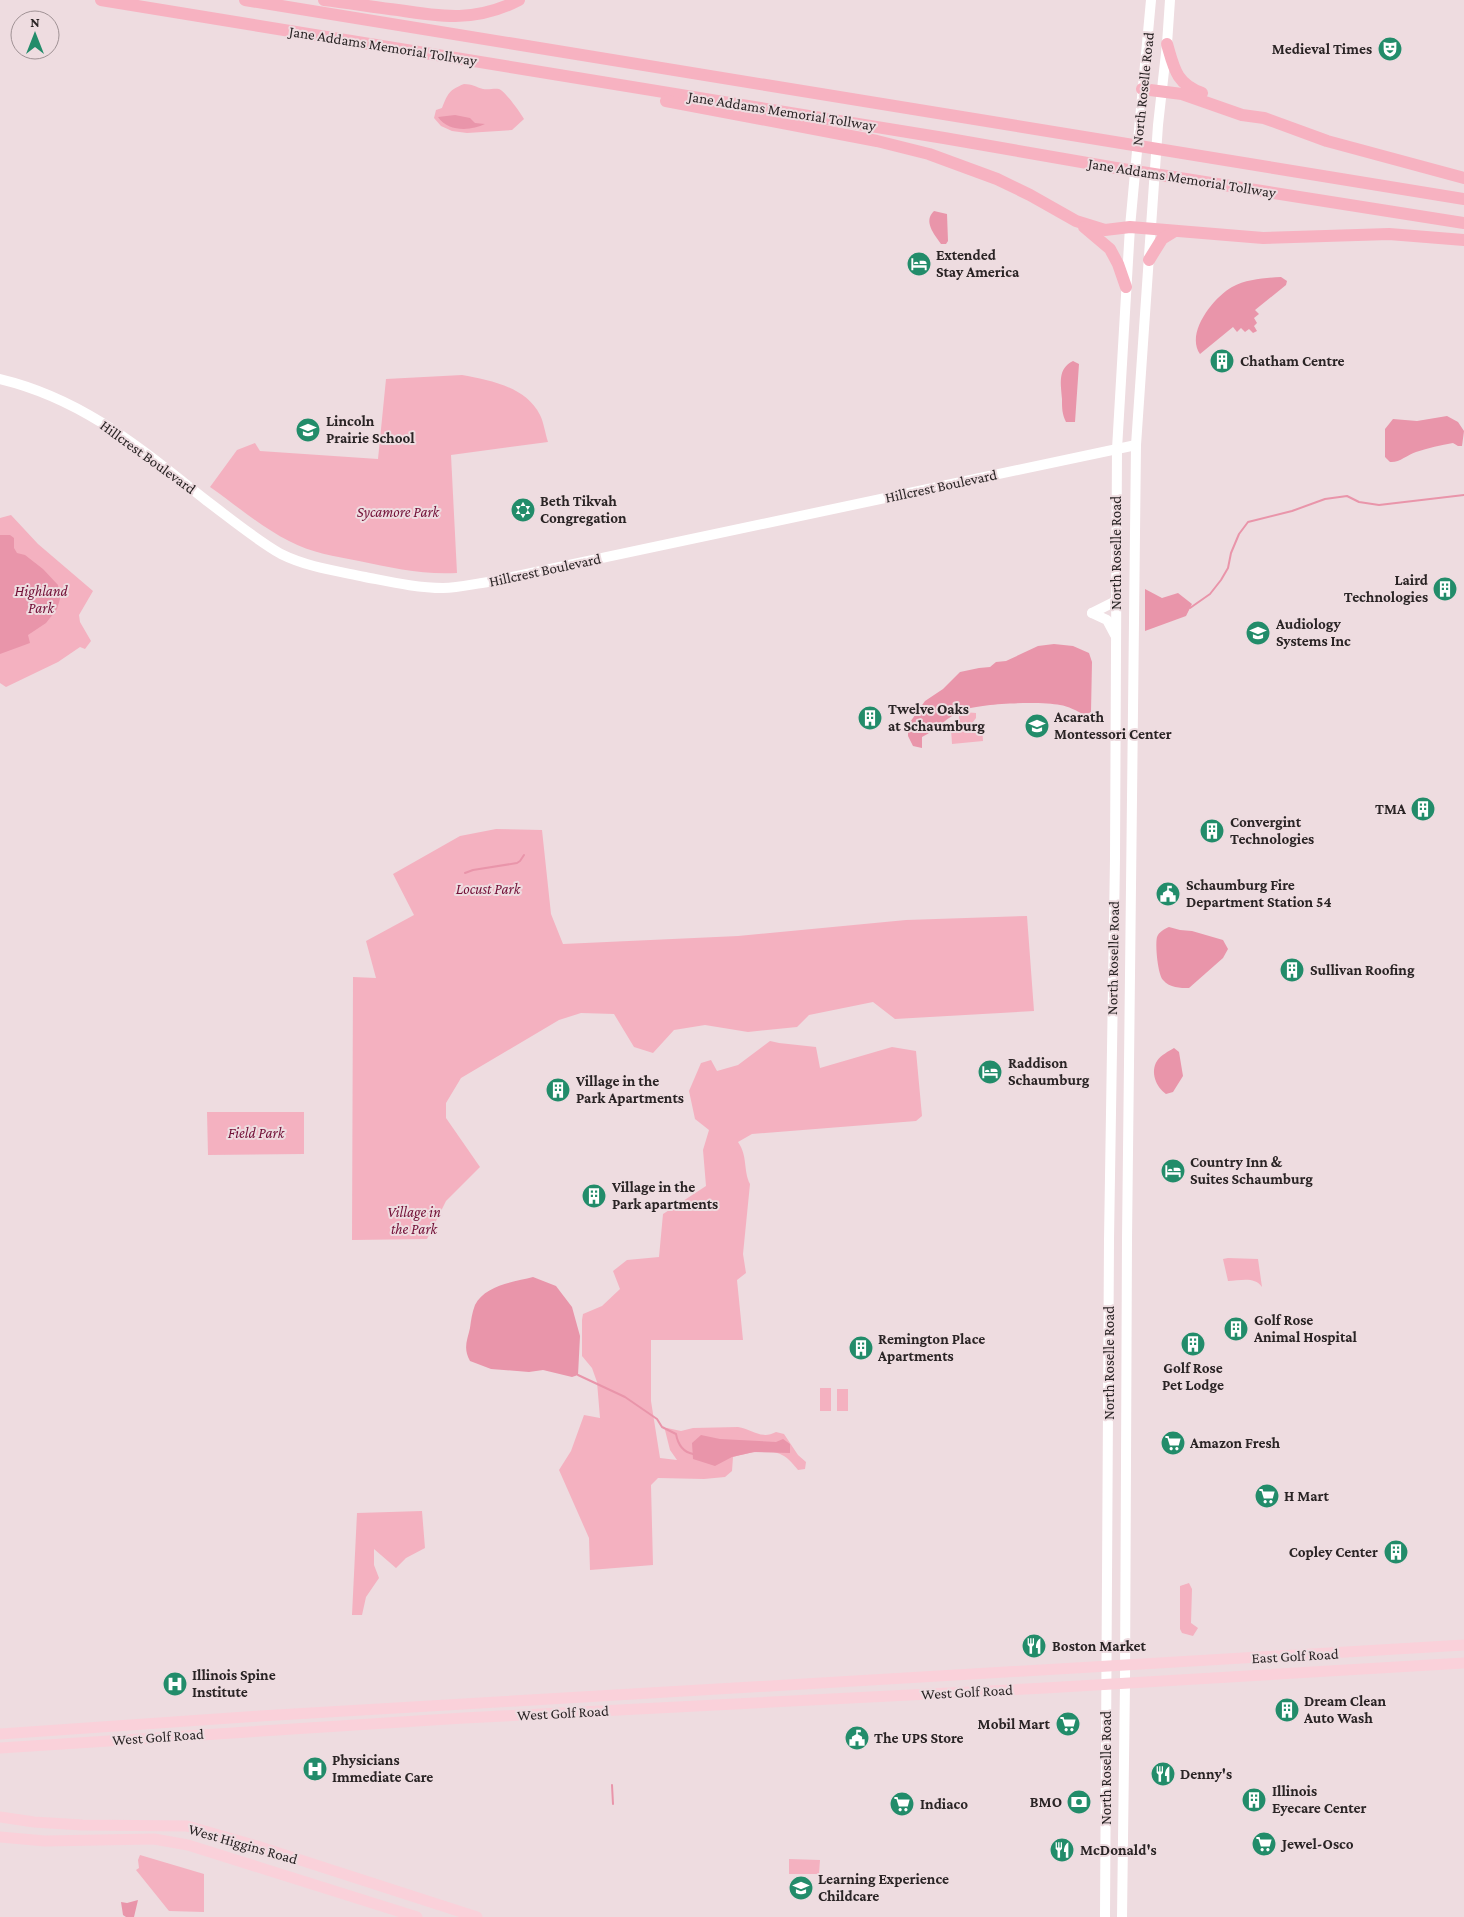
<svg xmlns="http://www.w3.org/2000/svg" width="1464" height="1917" viewBox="0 0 1464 1917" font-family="'Crimson Pro',serif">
<rect width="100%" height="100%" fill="#eedce0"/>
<g fill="#f4b1c0">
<path d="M464,84C472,84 476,87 483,89C489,90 494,88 499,89C505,91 520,112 524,119L512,130L467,133L452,131L441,126L434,118L436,110L442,108C448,93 449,90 464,84Z"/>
<path d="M462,375C490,380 526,387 540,415C544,423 545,433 548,442L451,455L457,573C423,575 392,568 359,561C335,556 311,553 289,541C261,527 236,505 210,487L237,450L255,443L260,451L378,459L386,379Z"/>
<path d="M11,515L38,544L93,591L79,615L80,622L91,641L85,649L80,647L58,662L6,687L0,683V518Z"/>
<path d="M964,712L976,713V718L969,727H965L959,725V716Z"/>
<path d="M982,727L983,741L952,744L951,729Z"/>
<path d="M496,829L542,830L551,914L563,944L738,936L906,920L1027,916L1034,1011L895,1019L873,1002L809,1015L797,1027L748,1032L705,1025L674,1030L653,1053L634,1047L614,1014L581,1013L559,1020L461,1078L446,1103V1118L480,1167L446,1201L427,1239L352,1240L353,977L376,978L366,941L414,915L393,874L460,836Z"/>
<path d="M770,1041L779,1043L816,1047L820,1068L892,1047L916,1051L922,1116L916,1121L752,1134L738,1142C748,1156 743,1170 750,1184L743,1254L746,1273L737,1280L743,1340H651V1401L660,1458L677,1460L670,1450L665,1430L667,1428L681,1431L693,1428L738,1427C752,1429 761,1440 776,1432L784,1434L798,1455L806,1462L805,1469L798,1470C794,1465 789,1459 784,1456C769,1447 749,1453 733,1457L732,1471L725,1477L704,1479L658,1478L651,1485L653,1565L590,1570L589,1538L559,1470L571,1451L584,1415L600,1418L597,1382L592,1368L582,1356V1320L583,1314L602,1306L620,1289L613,1271L627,1260L659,1257L663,1214L706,1186L703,1150L709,1130L695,1119L689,1091L701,1063L711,1060L717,1071L738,1065Z"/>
<path d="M207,1112H304V1154L208,1155Z"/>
<path d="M1228,1258L1258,1259L1262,1287C1254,1276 1240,1281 1228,1281L1223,1259Z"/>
<rect x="820" y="1388" width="11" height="23"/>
<rect x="837" y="1389" width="11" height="22"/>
<path d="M422,1511L425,1548L406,1558L396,1568L374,1549V1565L379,1578L366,1597L362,1615H352L357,1513Z"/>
<path d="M1189,1583L1192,1589L1191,1623L1198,1628L1193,1636L1182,1633L1180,1629V1586Z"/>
<path d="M140,1855L204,1874V1912L169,1911L136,1870L139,1868L138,1860Z"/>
<path d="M789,1859L820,1860L819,1874H789Z"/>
</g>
<g fill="#e995aa">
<path d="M455,115L470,118L475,123L485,124C471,131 448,132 438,117Z"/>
<path d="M934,211L947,214L948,241L946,244H941C934,234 923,221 934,211Z"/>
<path d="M1281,277L1287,281L1286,285L1255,310L1259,314L1254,318L1257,323L1254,326L1257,331L1253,333L1249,329L1245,332L1241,328L1237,332L1233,327L1200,354C1185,333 1214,297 1232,287C1247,279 1265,278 1281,277Z"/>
<path d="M1073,361L1079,364L1075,422H1066C1062,414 1062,408 1062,399C1061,384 1057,369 1073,361Z"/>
<path d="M1447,416L1458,422L1464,431L1462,446H1458L1453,443C1441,445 1428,448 1416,452C1407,455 1399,463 1390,462L1385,457V429L1393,419L1417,421Z"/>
<path d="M0,535H10L14,538V548L17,553L25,555L43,569L58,585L60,599L57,609L46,623L28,635L30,643L0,654Z"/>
<path d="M1145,589L1162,598L1178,593L1192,604L1186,616L1145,631Z"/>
<path d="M1054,644L1073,646L1089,653L1092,662L1091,712L1085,715C1077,711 1068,706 1060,705C1041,701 981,703 964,710C947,716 937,730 922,737V748L913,746L908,736V725L925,701L943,689L960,672L979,668L990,667L996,662L1006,661L1038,646Z"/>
<path d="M1169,927L1180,930L1192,931L1223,940L1228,949L1223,958L1189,988C1180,988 1170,988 1163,980C1158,975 1155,945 1157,937C1159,932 1164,929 1169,927Z"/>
<path d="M1174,1048L1179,1052L1183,1076L1173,1092L1166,1094C1156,1087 1150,1072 1157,1061C1161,1055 1169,1051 1174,1048Z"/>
<path d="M533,1277L556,1286L572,1307L580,1336L578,1375L572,1377L543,1370L529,1372L491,1369L470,1361C463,1348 467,1341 470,1328C471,1320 472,1313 475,1305C485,1285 514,1282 533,1277Z"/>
<path d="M701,1435L720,1439L776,1442L783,1439L790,1444V1453L754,1452L732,1457L715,1466L693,1459L692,1443Z"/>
<path d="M138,1900L134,1917H126L123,1915L121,1902L127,1903Z"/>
</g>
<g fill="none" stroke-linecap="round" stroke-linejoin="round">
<g stroke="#e995aa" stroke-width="2">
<path d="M1190,608L1210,594L1221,580L1228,568L1231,553L1239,534L1248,522L1292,511L1325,499L1347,496L1359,502L1379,505L1464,495"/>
<path d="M465,873L473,870L517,863L520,861L524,855"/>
<path d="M578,1375L625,1397L657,1419L662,1427L676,1434C678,1445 683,1452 693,1454"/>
<path d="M612,1785L613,1804"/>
</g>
<g stroke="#fff" stroke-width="10">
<path d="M0,379C84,399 141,449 207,501C231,519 255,539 281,554C307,567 337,571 365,577C391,582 417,588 443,588C459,588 473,584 488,582L1136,445"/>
<path d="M1092,613L1107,620L1115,635"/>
<path d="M1092,613L1116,601"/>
<path d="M1105,1917L1109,1240L1115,858L1117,449L1130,227L1151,0"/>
<path d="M1122,1917L1125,1683L1127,1240L1136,445L1158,125L1167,44L1170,0"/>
</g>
<g stroke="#fad1da" stroke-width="11">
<path d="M0,1734L260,1716L1464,1645"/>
<path d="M0,1748L464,1718L1045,1688L1464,1663"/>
<path d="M0,1817L34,1822L82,1825L187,1826L257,1846L477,1917"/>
<path d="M0,1837L45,1841L154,1839L188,1845L417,1917"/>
</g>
<g stroke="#f7b2c1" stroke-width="12">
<path d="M101,0L944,138L1116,168L1464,223"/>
<path d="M245,0L1464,199"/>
<path d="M324,0C349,3 373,7 398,10C442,17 477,22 519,0"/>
<path d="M1167,44C1174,68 1176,84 1202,93"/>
<path d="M1142,89L1182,94L1242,115L1264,118L1327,141L1464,178"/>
<path d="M666,101L877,141L929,154L997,179L1030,195L1076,221L1105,230L1130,227L1263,238L1389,234L1464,240"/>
<path d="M1084,227L1110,249L1118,264L1126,287"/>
<path d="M1149,260L1162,239L1175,231"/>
</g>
</g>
<defs>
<symbol id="theatre-disc" viewBox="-11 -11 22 22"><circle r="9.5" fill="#228c6a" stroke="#eedce0"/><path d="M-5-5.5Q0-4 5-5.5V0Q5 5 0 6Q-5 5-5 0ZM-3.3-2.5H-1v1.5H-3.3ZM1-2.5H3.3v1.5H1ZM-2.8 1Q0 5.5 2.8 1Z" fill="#fff"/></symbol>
<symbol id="hotel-disc" viewBox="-11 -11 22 22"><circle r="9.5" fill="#228c6a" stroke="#eedce0"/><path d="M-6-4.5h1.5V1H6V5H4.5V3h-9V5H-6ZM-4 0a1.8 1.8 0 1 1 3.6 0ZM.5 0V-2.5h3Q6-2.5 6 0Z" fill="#fff"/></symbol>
<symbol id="building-disc" viewBox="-11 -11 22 22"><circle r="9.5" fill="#228c6a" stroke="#eedce0"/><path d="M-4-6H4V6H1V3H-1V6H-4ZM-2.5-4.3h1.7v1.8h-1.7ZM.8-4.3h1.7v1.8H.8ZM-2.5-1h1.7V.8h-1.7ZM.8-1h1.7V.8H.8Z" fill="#fff"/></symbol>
<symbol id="school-disc" viewBox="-11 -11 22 22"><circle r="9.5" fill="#228c6a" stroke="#eedce0"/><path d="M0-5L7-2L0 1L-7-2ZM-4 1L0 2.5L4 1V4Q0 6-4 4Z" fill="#fff"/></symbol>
<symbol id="synagogue-disc" viewBox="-11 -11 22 22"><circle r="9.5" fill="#228c6a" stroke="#eedce0"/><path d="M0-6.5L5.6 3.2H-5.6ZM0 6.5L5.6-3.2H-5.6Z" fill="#fff"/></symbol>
<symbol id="university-disc" viewBox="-11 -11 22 22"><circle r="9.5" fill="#228c6a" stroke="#eedce0"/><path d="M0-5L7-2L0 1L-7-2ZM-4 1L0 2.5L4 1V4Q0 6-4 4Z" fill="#fff"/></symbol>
<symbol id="civic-disc" viewBox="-11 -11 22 22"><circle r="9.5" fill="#228c6a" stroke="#eedce0"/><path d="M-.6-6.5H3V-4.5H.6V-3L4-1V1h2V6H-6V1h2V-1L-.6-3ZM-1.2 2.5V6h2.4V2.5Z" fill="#fff"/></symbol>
<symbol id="supermarket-disc" viewBox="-11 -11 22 22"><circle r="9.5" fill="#228c6a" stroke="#eedce0"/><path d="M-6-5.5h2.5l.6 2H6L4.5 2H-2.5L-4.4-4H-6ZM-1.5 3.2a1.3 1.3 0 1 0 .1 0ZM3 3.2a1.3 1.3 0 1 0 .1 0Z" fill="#fff"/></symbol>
<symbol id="restaurant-disc" viewBox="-11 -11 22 22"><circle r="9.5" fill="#228c6a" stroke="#eedce0"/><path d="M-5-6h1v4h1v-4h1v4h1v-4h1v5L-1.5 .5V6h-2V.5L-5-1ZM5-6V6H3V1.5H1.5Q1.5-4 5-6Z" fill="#fff"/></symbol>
<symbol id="hospital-disc" viewBox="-11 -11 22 22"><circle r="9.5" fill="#228c6a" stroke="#eedce0"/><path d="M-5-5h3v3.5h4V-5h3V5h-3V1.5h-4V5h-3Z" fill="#fff"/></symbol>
<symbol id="bank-disc" viewBox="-11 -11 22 22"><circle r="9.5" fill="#228c6a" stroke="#eedce0"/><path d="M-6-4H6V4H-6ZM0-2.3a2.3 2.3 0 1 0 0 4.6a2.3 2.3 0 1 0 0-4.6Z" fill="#fff"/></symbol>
</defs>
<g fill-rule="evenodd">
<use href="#theatre-disc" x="1376" y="35" width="28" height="28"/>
<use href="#hotel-disc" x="905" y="250" width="28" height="28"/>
<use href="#building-disc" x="1208" y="347" width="28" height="28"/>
<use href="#school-disc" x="294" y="416" width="28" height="28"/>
<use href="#synagogue-disc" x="509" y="496" width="28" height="28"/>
<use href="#building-disc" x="1431" y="575" width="28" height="28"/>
<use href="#university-disc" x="1244" y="619" width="28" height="28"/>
<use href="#building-disc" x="856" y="704" width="28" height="28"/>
<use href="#school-disc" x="1023" y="712" width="28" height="28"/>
<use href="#building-disc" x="1409" y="795" width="28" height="28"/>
<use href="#building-disc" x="1198" y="817" width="28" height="28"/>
<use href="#civic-disc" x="1154" y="880" width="28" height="28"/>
<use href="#building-disc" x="1278" y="956" width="28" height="28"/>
<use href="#hotel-disc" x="976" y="1058" width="28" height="28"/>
<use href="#building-disc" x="544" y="1076" width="28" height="28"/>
<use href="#hotel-disc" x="1159" y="1157" width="28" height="28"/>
<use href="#building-disc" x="580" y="1182" width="28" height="28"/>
<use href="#building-disc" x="1222" y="1315" width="28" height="28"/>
<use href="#building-disc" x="1179" y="1330" width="28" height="28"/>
<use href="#building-disc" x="847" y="1334" width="28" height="28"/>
<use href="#supermarket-disc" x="1159" y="1429" width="28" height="28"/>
<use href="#supermarket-disc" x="1253" y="1482" width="28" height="28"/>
<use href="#building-disc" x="1382" y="1538" width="28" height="28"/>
<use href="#restaurant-disc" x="1020" y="1632" width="28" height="28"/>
<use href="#hospital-disc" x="161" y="1670" width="28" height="28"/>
<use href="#building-disc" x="1273" y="1696" width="28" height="28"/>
<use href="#supermarket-disc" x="1054" y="1710" width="28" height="28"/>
<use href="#civic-disc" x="843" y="1724" width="28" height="28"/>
<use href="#hospital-disc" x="301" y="1755" width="28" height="28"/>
<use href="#restaurant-disc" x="1149" y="1760" width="28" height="28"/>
<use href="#building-disc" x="1240" y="1786" width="28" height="28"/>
<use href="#bank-disc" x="1065" y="1788" width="28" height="28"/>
<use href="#supermarket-disc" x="888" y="1790" width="28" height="28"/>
<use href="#supermarket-disc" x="1250" y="1830" width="28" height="28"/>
<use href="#restaurant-disc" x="1048" y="1836" width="28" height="28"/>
<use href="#school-disc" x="787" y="1874" width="28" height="28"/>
</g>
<g text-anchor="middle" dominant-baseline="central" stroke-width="4" stroke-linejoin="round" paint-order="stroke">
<g font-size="15" fill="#2a2425" stroke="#eedce0">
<text transform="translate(383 46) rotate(9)">Jane Addams Memorial Tollway</text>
<text transform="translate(1143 89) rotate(-84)">North Roselle Road</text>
<text transform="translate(782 111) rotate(9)">Jane Addams Memorial Tollway</text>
<text transform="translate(1182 178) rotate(9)">Jane Addams Memorial Tollway</text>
<text transform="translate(148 457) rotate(36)">Hillcrest Boulevard</text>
<text transform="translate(941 486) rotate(-12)">Hillcrest Boulevard</text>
<text transform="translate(1116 553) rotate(-90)">North Roselle Road</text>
<text transform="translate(545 570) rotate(-12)">Hillcrest Boulevard</text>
<text transform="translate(1113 958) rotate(-89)">North Roselle Road</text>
<text transform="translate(1109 1363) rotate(-90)">North Roselle Road</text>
<text transform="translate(1295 1656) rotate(-3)">East Golf Road</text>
<text transform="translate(967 1692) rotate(-3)">West Golf Road</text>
<text transform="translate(563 1713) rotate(-3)">West Golf Road</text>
<text transform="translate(158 1737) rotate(-4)">West Golf Road</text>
<text transform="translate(1106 1768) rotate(-90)">North Roselle Road</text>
<text transform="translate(243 1844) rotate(16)">West Higgins Road</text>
</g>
<g font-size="15" font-weight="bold" fill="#2a2425" stroke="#eedce0" text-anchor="start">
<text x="1372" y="49" text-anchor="end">Medieval Times</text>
<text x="936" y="255">Extended<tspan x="936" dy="17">Stay America</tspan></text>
<text x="1240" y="361">Chatham Centre</text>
<text x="326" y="421">Lincoln<tspan x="326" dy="17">Prairie School</tspan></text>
<text x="540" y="501">Beth Tikvah<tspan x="540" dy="17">Congregation</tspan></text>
<text x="1428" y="580" text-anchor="end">Laird<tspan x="1428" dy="17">Technologies</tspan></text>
<text x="1276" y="624">Audiology<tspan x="1276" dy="17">Systems Inc</tspan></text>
<text x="888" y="709">Twelve Oaks<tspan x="888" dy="17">at Schaumburg</tspan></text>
<text x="1054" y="717">Acarath<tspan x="1054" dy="17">Montessori Center</tspan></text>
<text x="1406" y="809" text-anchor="end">TMA</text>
<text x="1230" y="822">Convergint<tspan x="1230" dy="17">Technologies</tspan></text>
<text x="1186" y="885">Schaumburg Fire<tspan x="1186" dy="17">Department Station 54</tspan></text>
<text x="1310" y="970">Sullivan Roofing</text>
<text x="1008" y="1063">Raddison<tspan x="1008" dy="17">Schaumburg</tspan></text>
<text x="576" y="1081">Village in the<tspan x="576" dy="17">Park Apartments</tspan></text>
<text x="1190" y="1162">Country Inn &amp;<tspan x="1190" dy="17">Suites Schaumburg</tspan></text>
<text x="612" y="1187">Village in the<tspan x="612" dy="17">Park apartments</tspan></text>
<text x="1254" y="1320">Golf Rose<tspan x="1254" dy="17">Animal Hospital</tspan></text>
<text x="878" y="1339">Remington Place<tspan x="878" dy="17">Apartments</tspan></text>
<text x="1193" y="1368" text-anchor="middle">Golf Rose<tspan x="1193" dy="17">Pet Lodge</tspan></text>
<text x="1190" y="1443">Amazon Fresh</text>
<text x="1284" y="1496">H Mart</text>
<text x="1378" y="1552" text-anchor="end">Copley Center</text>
<text x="1052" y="1646">Boston Market</text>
<text x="192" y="1675">Illinois Spine<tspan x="192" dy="17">Institute</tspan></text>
<text x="1304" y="1701">Dream Clean<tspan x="1304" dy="17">Auto Wash</tspan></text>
<text x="1050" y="1724" text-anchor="end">Mobil Mart</text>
<text x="874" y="1738">The UPS Store</text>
<text x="332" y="1760">Physicians<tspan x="332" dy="17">Immediate Care</tspan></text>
<text x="1180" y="1774">Denny's</text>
<text x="1272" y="1791">Illinois<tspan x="1272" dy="17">Eyecare Center</tspan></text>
<text x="1062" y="1802" text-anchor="end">BMO</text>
<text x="920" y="1804">Indiaco</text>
<text x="1282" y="1844">Jewel-Osco</text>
<text x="1080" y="1850">McDonald's</text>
<text x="818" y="1879">Learning Experience<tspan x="818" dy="17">Childcare</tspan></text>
</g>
<g font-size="15" font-style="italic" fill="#710f36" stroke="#eedce0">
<text x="398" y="512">Sycamore Park</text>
<text x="41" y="591">Highland<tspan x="41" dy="17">Park</tspan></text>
<text x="488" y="889">Locust Park</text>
<text x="256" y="1133">Field Park</text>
<text x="414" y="1212">Village in<tspan x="414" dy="17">the Park</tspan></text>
</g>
</g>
<g transform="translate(35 35)"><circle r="24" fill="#eedce0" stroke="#a09295"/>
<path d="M0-4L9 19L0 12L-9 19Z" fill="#228c6a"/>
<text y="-8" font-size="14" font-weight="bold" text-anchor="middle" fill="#2a2425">N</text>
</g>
</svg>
